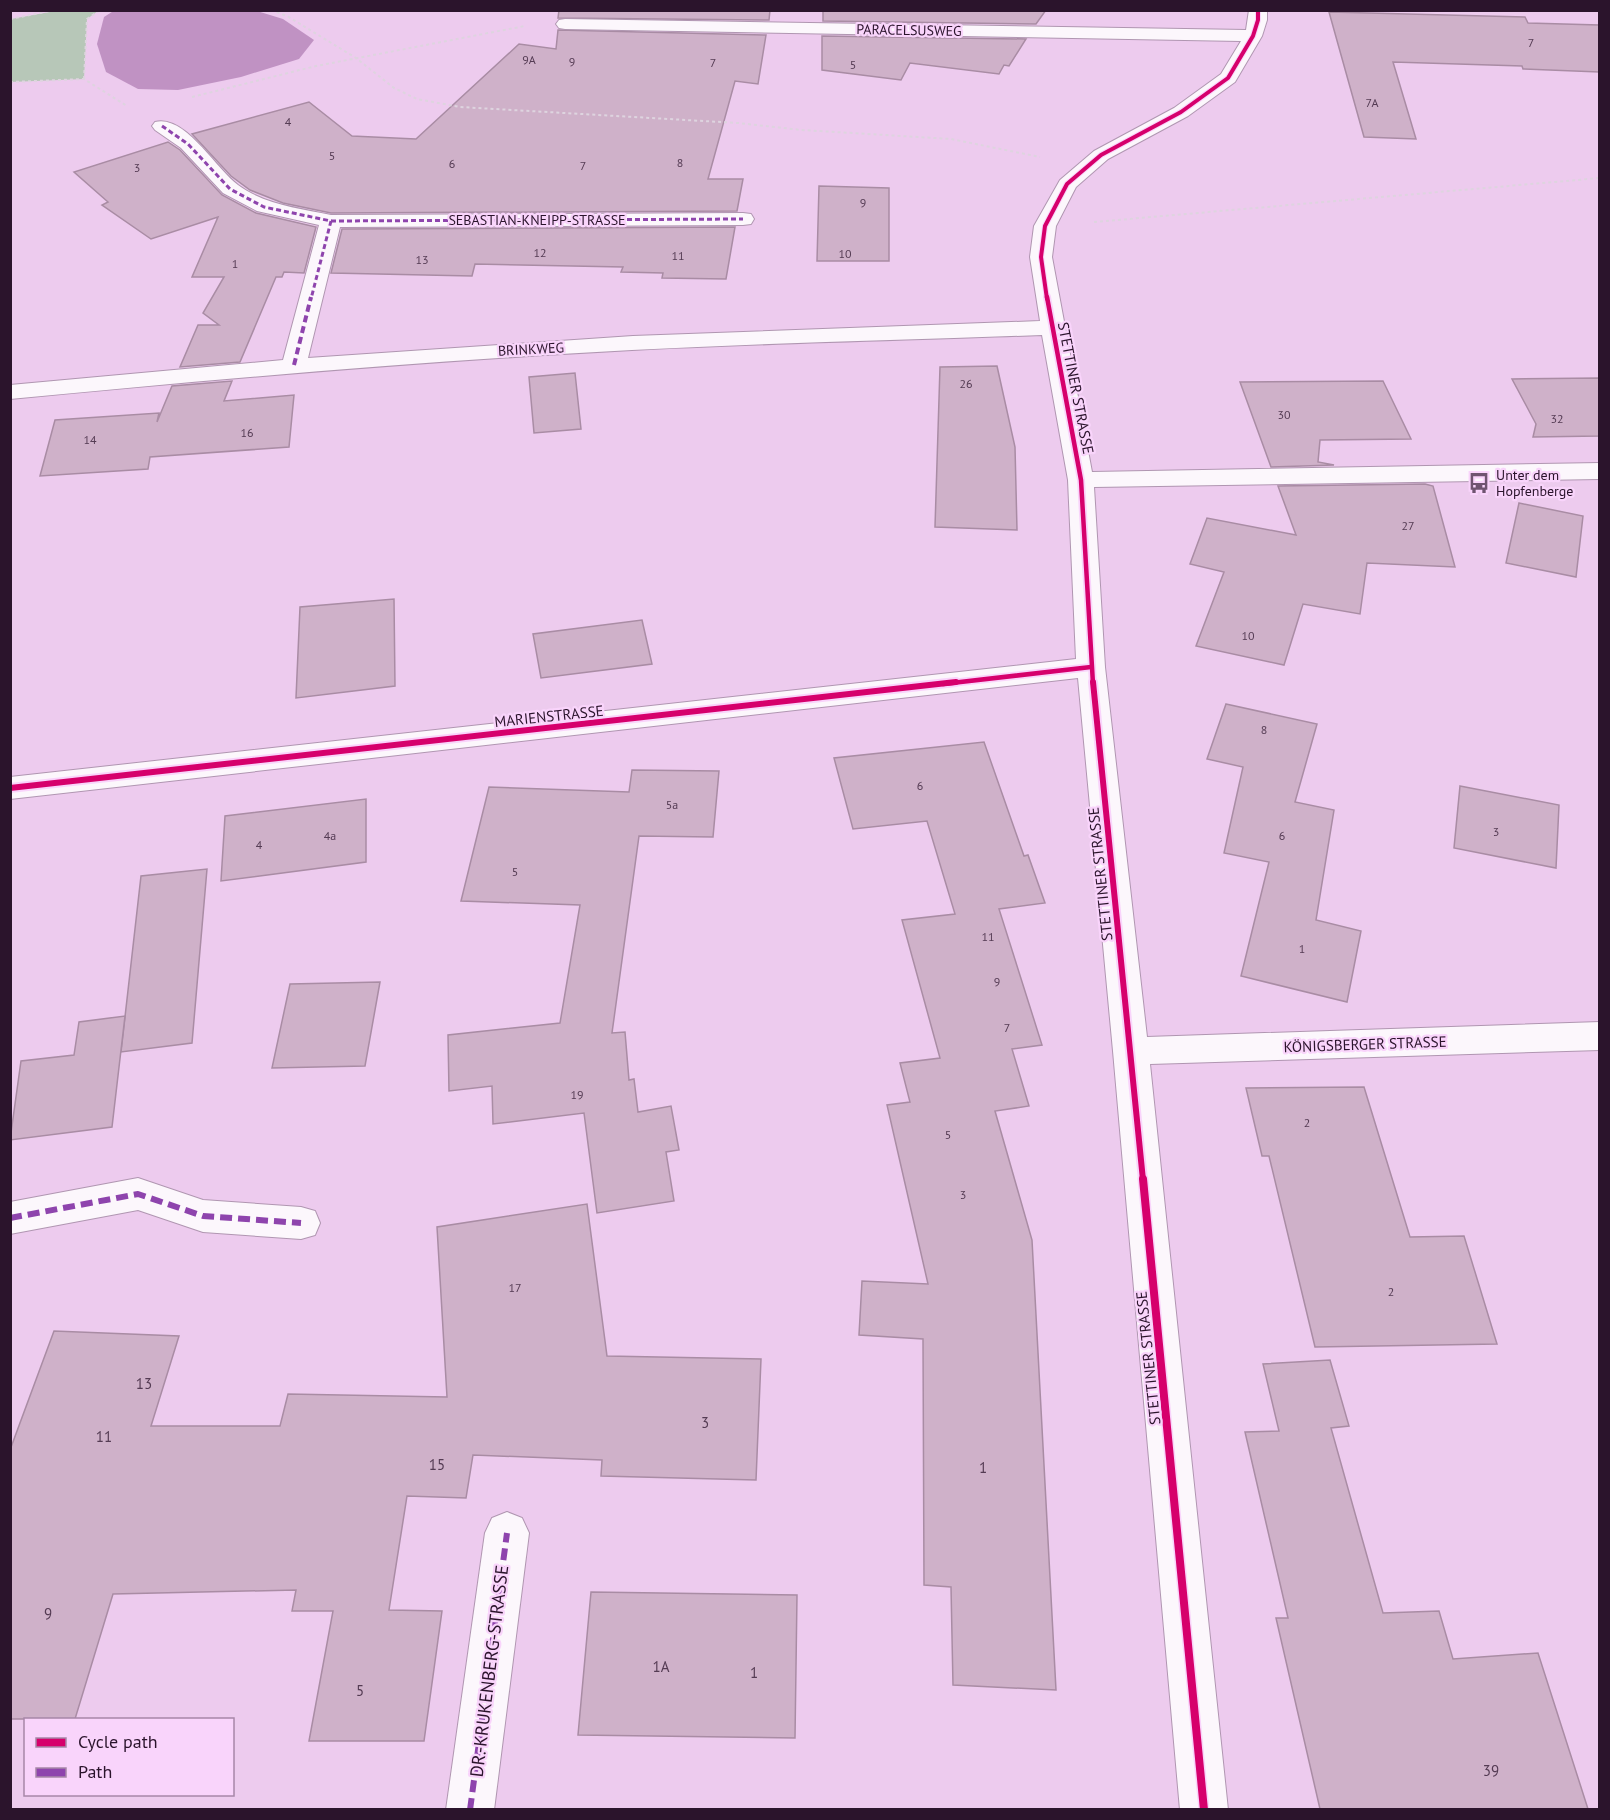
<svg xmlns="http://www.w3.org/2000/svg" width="1610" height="1820" viewBox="0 0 1610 1820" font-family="'PT Sans',sans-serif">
<rect width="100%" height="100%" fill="#edcbee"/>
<path fill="#b7c7b8" d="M55,11H98L87,19L84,79L11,82V19Z"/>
<path fill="#c092c3" d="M115,10L257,11L283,19L314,40L299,59L241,77L178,90L138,89L106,72L97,44L104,17Z"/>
<g fill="#cfb1c9" stroke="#a98ca4" stroke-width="1.5">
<path d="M559,10H770L769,20L558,18Z"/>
<path d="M823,10H1046L1036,24L823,21Z"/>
<path d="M1329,12L1525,17L1528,23L1599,25V72L1523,69L1522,66L1393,62L1416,139L1364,137Z"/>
<path d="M558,30L766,35L758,84L735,81L708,179H743L737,211L331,213L283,203L250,190L231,176L192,134L309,102L352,136L416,139L519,44L556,49Z"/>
<path d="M822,36L1026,39L1009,66L1004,65L999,74L910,63L901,80L822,70Z"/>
<path d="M168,142L180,150L222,195L256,213L316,227L304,273L284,272L282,277H276L240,362L180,367L198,325H219L203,313L224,277H192L218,217L151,239L102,205L108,202L74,172Z"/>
<path d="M819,186L889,188V261H817Z"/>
<path d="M735,227L726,279L662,278L663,273L621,272L623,267L475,264L472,276L331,273L342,229Z"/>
<path d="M997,366L1015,447L1017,530L935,527L940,367Z"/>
<path d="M575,373L581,429L534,433L529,377Z"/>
<path d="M1599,378V436L1533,437L1536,424L1512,379Z"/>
<path d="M232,381L224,401L294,395L289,447L150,457L148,469L40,476L55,420L159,413L157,422L172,386Z"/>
<path d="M1383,381L1411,439L1320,440L1318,462L1334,465L1271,467L1240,382Z"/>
<path d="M1425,484L1433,486L1455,567L1367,563L1360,614L1303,604L1284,665L1196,646L1224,572L1190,564L1207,518L1296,535L1278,486Z"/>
<path d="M1519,503L1583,516L1576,577L1506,563Z"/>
<path d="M394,599L395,686L296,698L300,607Z"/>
<path d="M642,620L652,664L541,678L533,634Z"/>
<path d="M1226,704L1317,724L1295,802L1334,810L1316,920L1361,931L1347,1002L1241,976L1269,862L1224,853L1243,767L1207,759Z"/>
<path d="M984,742L1024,856L1028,855L1045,903L999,909L1042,1045L1012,1049L1029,1106L995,1111L1032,1240L1056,1690L953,1685L951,1587L924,1585L923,1339L859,1335L862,1281L928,1284L887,1105L910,1102L900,1063L940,1058L902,920L955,914L927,821L853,829L834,758Z"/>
<path d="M632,770L719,771L713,837L639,836L612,1033L625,1032L629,1080L634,1079L638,1112L671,1106L679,1150L666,1152L674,1201L597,1213L584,1113L493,1124L492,1086L449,1091L448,1035L560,1023L580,905L461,901L489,787L629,792Z"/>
<path d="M1460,786L1559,805L1556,868L1454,848Z"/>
<path d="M366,799V862L221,881L225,816Z"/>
<path d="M207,869L192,1043L121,1052L141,876Z"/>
<path d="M380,982L365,1066L272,1068L290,984Z"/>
<path d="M125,1016L112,1127L10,1140L21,1061L74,1055L79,1022Z"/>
<path d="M1364,1087L1410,1237L1464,1236L1497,1344L1315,1347L1269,1156H1262L1246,1088Z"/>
<path d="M587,1204L607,1356L761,1359L756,1480L601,1476L602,1460L473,1455L466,1498L407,1496L389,1610L442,1611L424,1741H309L333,1611H292L296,1590L113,1594L75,1719H10V1450L54,1331L179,1336L151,1426H280L288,1394L447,1397L437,1227Z"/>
<path d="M1330,1360L1349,1426L1331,1428L1383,1613L1439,1611L1453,1659L1538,1653L1588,1809H1320L1276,1618H1288L1245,1432L1279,1431L1263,1364Z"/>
<path d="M591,1592L797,1595L795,1738L578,1735Z"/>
</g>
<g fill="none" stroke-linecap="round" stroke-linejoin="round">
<defs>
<g id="street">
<path d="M1249,10H1267V20L1262,36L1235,82L1188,116L1108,159L1076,187L1056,226L1052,257L1092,472L1600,463V479L1094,487L1105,667L1147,1037L1600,1022V1050L1150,1064L1228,1810H1180L1113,1051L1078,678L10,799V777L1076,659L1068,480L1042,335C905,340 768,343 632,350C424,361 217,379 10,399V385L283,360L319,225L257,211L223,193L181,148L155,130L152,126L155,122C185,114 216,169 238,185C265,205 299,208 331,215L743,213L751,214L754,219L751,224L743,225L340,227L308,358L633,336L1040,321L1030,257L1034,226L1060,180L1094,151L1174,108L1221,74L1241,41L565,29L559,28L556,24L559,20L565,19L1246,30Z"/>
<path d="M138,1178L203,1200L301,1207L315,1211L320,1223L315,1235L301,1239L203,1232L138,1210L10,1234V1202Z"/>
<path d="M507,1512L522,1518L529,1533L494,1810H446L485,1533L492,1518Z"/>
</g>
</defs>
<use href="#street" stroke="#b096b1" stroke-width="2"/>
<g stroke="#ded4df" stroke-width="2" stroke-dasharray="3 3" stroke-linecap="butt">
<path d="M271,10L287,16L356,58L394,88L417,99L460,107L738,123L802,130L951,139L1040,157"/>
<path d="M10,19L55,10"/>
<path d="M84,79L87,19L100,10"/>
<path d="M10,82L84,79L127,106"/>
<path d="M192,97L316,66L525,26"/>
<path d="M1094,222L1600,178"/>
</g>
<use href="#street" fill="#fcf7fc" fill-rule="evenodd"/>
<g stroke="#8e44ad" stroke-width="3" stroke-dasharray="5 3" stroke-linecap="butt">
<path d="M162,126L188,144L230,189L264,207L331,221L311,299"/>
<path d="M331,221L743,219"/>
</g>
<path stroke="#8e44ad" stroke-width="4" stroke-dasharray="7 4" stroke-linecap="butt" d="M294,365L311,297"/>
<g stroke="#8e44ad" stroke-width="6" stroke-dasharray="12 6" stroke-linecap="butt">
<path d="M10,1218L138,1194L203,1216L301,1223"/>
<path d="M470,1810L507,1533"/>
</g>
<defs>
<path id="cycleway-far3" d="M1047,299L1041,257L1045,226L1067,184L1101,155L1181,112L1228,78L1253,36L1258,20V10"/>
<g id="cycleway-far2">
<path d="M1047,297L1081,480L1093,684"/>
<path d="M943,684L1091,667"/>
</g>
<g id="cycleway-far1">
<path d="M1093,682L1143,1180"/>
<path d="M10,788L956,682"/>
</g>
<path id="cycleway" d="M1143,1179L1204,1810"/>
</defs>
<use href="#cycleway-far3" stroke="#f9d4fb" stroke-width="6"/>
<use href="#cycleway-far2" stroke="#f9d4fb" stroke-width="8"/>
<use href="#cycleway-far1" stroke="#f9d4fb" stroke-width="10"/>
<use href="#cycleway" stroke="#f9d4fb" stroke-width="11"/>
<use href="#cycleway-far3" stroke="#d6006c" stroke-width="4"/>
<use href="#cycleway-far2" stroke="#d6006c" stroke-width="4.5"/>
<use href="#cycleway-far1" stroke="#d6006c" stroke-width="6"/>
<use href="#cycleway" stroke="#d6006c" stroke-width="8"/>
</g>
<defs>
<symbol id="bus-bare" viewBox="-9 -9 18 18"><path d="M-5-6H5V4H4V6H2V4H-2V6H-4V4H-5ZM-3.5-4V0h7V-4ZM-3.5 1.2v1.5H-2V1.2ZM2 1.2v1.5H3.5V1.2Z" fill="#6f5470" stroke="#f9d4fb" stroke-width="2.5" paint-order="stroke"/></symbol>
</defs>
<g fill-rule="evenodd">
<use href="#bus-bare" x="1464" y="468" width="30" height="30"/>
</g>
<g text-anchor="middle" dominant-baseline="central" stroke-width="4.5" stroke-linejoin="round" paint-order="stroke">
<g font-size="12" fill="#543b53">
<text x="1531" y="42">7</text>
<text x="529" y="59">9A</text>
<text x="572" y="61">9</text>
<text x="713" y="62">7</text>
<text x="853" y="64">5</text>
<text x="1372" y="102">7A</text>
<text x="288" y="121">4</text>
<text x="332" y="155">5</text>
<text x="680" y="162">8</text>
<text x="452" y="163">6</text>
<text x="583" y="165">7</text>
<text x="137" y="167">3</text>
<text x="863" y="202">9</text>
<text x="540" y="252">12</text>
<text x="845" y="253">10</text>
<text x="678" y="255">11</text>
<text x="422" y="259">13</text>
<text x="235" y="263">1</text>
<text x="966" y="383">26</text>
<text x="1284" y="414">30</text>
<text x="1557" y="418">32</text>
<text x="247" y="432">16</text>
<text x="90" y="439">14</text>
<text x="1408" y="525">27</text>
<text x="1248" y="635">10</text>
<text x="1264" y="729">8</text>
<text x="920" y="785">6</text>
<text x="672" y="804">5a</text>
<text x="1496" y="831">3</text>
<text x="330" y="835">4a</text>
<text x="1282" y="835">6</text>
<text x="259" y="844">4</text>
<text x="515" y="871">5</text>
<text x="988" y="936">11</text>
<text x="1302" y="948">1</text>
<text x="997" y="981">9</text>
<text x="1007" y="1027">7</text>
<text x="577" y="1094">19</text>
<text x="1307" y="1122">2</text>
<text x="948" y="1134">5</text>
<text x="963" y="1194">3</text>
<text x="515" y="1287">17</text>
<text x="1391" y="1291">2</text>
</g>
<g font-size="14" fill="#2b142c" stroke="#f9d4fb">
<text transform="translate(909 30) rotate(1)">PARACELSUSWEG</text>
<text x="537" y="220">SEBASTIAN-KNEIPP-STRASSE</text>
<text transform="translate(531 349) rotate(-3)">BRINKWEG</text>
</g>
<g font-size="14" fill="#2b142c" stroke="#f9d4fb" text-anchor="start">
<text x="1496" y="475">Unter dem<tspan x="1496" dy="16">Hopfenberge</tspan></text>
</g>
<g font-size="15" fill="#2b142c" stroke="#f9d4fb">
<text transform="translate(1076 388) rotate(79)">STETTINER STRASSE</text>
<text transform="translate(549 716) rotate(-6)">MARIENSTRASSE</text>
<text transform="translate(1100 874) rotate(-96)">STETTINER STRASSE</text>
<text transform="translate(1365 1044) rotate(-2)">KÖNIGSBERGER STRASSE</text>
<text transform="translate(1148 1358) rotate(-96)">STETTINER STRASSE</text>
</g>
<g font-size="15" fill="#543b53">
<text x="144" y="1383">13</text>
<text x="705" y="1422">3</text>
<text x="104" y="1436">11</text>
<text x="437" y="1464">15</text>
<text x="983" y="1467">1</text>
<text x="48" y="1613">9</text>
<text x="661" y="1666">1A</text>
<text x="754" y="1672">1</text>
<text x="360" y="1690">5</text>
<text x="1491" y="1770">39</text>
</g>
<g font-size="18" fill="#2b142c" stroke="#f9d4fb">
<text transform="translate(489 1671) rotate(-83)">DR.-KRUKENBERG-STRASSE</text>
</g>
</g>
<rect width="1610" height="1820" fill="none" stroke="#2b142c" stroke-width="24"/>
<rect x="24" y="1718" width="210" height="78" fill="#f9d4fb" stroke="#a787a8" stroke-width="1.5"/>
<rect x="36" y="1738" width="30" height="9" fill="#d6006c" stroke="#a787a8" stroke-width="1.5"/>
<text x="78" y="1748" font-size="18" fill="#2b142c">Cycle path</text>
<rect x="36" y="1768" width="30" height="9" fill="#8e44ad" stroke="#a787a8" stroke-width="1.5"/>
<text x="78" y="1778" font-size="18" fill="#2b142c">Path</text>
</svg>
